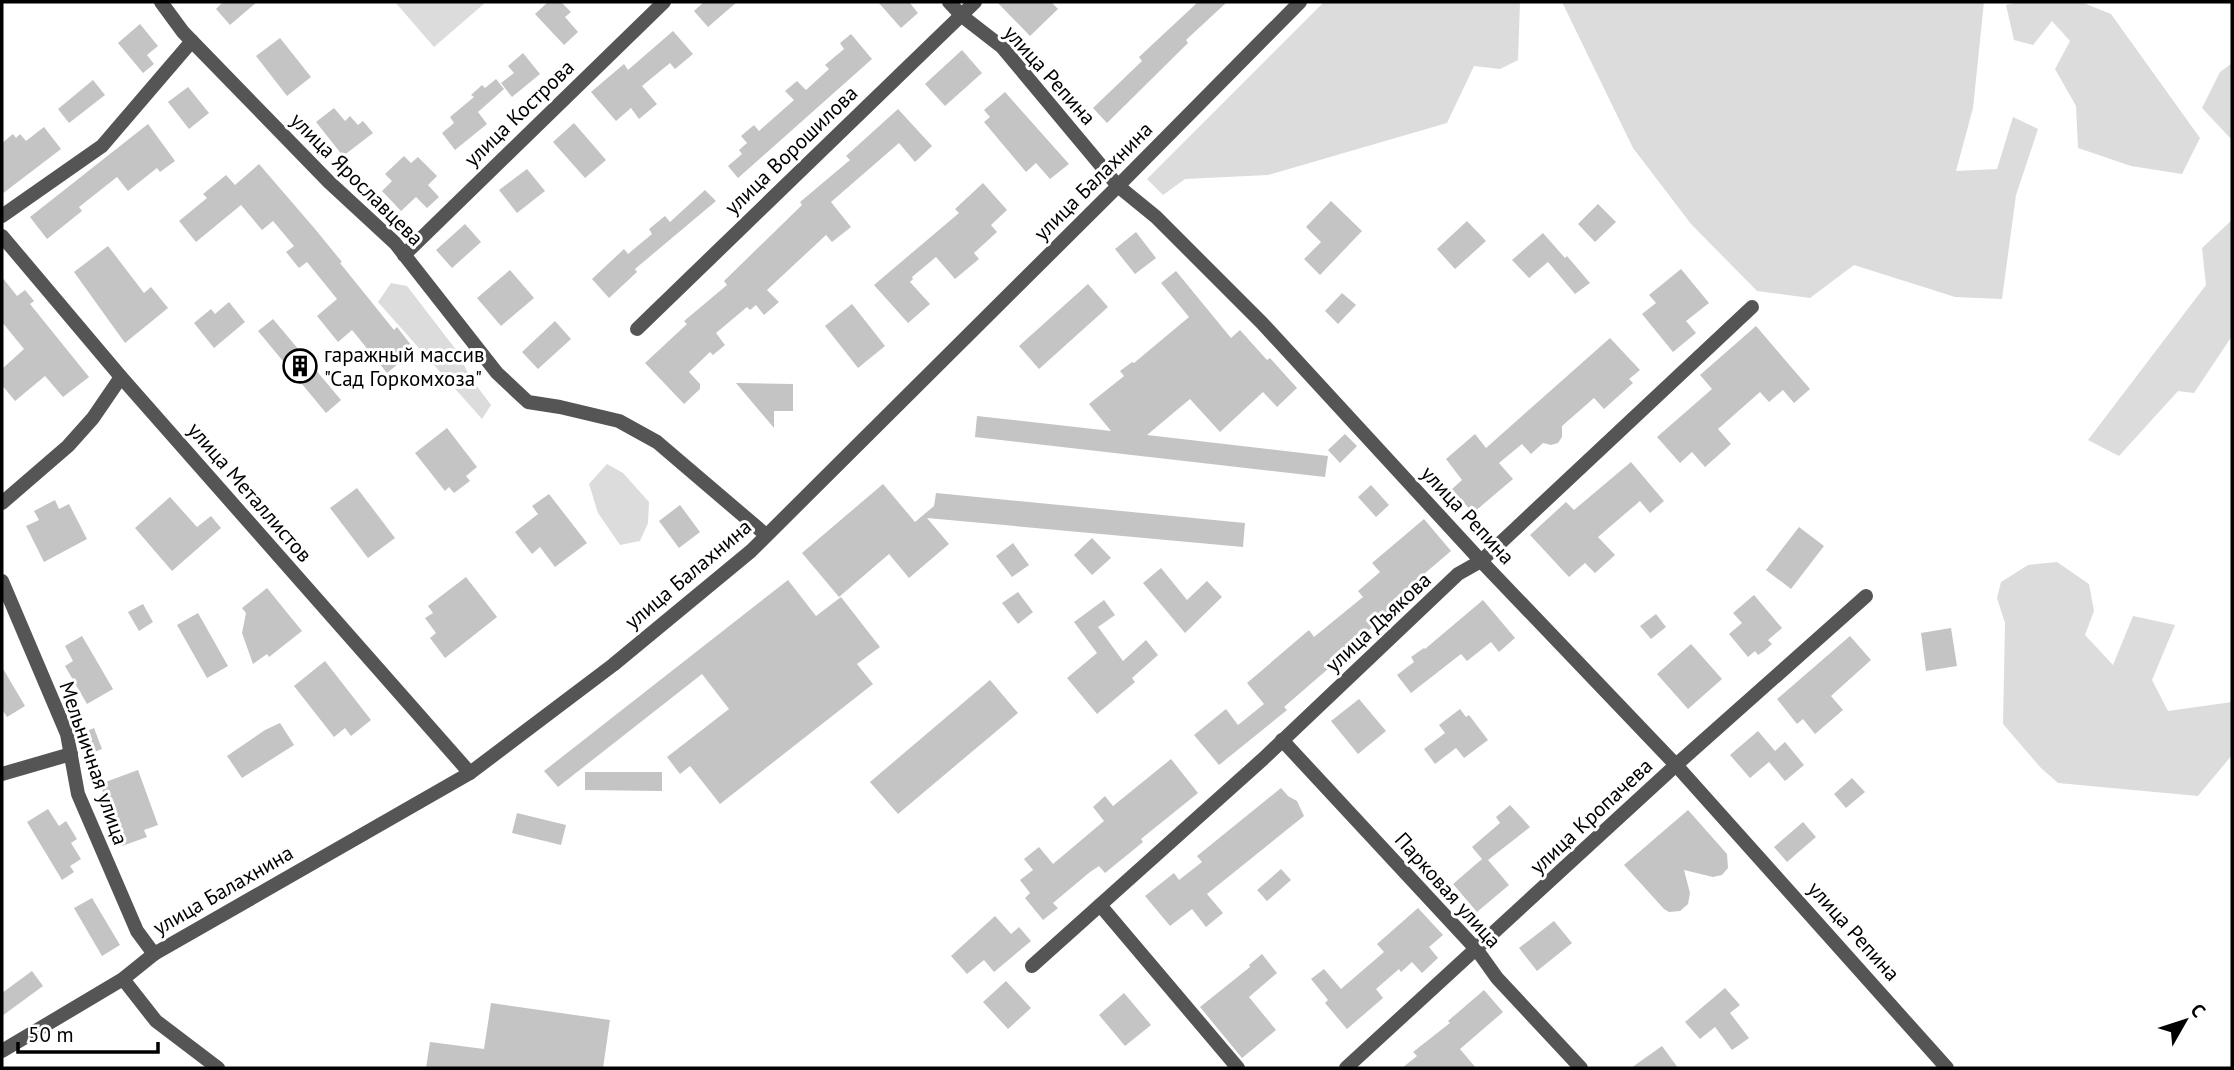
<svg xmlns="http://www.w3.org/2000/svg" width="2234" height="1070" viewBox="0 0 2234 1070" font-family="'PT Sans',sans-serif">
<rect width="100%" height="100%" fill="#fff"/>
<g fill="#dcdcdc">
<path d="M395,2H486L434,47Z"/>
<path d="M1324,2H1520L1518,60L1500,69L1474,66L1447,123L1268,175L1185,179L1163,195L1147,179Z"/>
<path d="M1562,2H1984L1973,108L1956,171L1997,169L2013,117L2038,129L2016,195L2002,299L1955,297L1854,265L1810,298L1757,291L1691,224L1633,148Z"/>
<path d="M2019,2H2081L2111,14L2200,138L2182,174L2131,166L2078,148L2076,106L2055,69L2070,41L2052,21L2033,45L2014,40L2006,5Z"/>
<path d="M2232,63V140L2202,108L2220,72Z"/>
<path d="M2232,220V336L2194,393L2178,391L2119,456L2088,440L2206,285L2202,248Z"/>
<path d="M391,283L407,286L457,351L470,377L491,405L482,419L378,302Z"/>
<path d="M607,464L623,473L649,502L648,523L640,541L620,545L598,513L589,484Z"/>
<path d="M2057,562L2089,584L2094,611L2085,635L2113,665L2133,616L2175,625L2152,680L2168,711L2232,702V755L2198,796L2058,783L2041,768L2003,724L2005,623L1997,598L2001,582L2028,565Z"/>
</g>
<g fill="#c4c4c4">
<path d="M223,2H257L230,25L216,9Z"/>
<path d="M548,2H561L571,12L565,17L578,32L564,45L535,14Z"/>
<path d="M704,2H737L708,27L694,11Z"/>
<path d="M878,2H909L918,13L901,28Z"/>
<path d="M997,2H1051L1058,9L1030,36Z"/>
<path d="M1198,2H1227L1186,40L1188,43L1107,123L1093,108L1142,61L1139,57Z"/>
<path d="M140,24L158,46L147,55L154,64L143,73L118,43Z"/>
<path d="M673,31L693,54L675,69L670,63L642,86L657,104L639,119L631,108L616,121L591,92L624,64L628,70Z"/>
<path d="M851,34L872,59L738,178L728,166L742,154L739,150L747,143L741,136L754,125L759,131L794,100L785,91L797,81L806,90L829,69L825,65L844,49L840,43Z"/>
<path d="M280,38L311,77L287,96L256,56Z"/>
<path d="M962,50L982,73L945,106L925,84Z"/>
<path d="M523,53L540,74L512,97L501,83L514,73L508,66Z"/>
<path d="M496,79L504,89L478,112L487,124L455,150L442,133L454,123L450,117L474,97L471,95L482,85L485,88Z"/>
<path d="M93,80L105,95L69,123L58,109Z"/>
<path d="M188,87L209,113L189,129L168,102Z"/>
<path d="M1005,92L1069,164L1050,179L1036,163L1026,172L984,122L990,117L984,110Z"/>
<path d="M334,108L345,121L350,116L358,125L363,121L373,133L343,156L316,122Z"/>
<path d="M898,109L932,146L915,162L899,143L831,202L851,227L832,242L826,235L767,290L779,302L764,315L756,305L750,310L747,307L716,333L725,345L713,355L710,352L689,372L700,384V389L684,404L645,363L687,324L684,321L727,285L724,281L802,205L800,202L850,160L846,156Z"/>
<path d="M574,123L606,160L585,178L553,142Z"/>
<path d="M148,124L175,161L160,172L157,168L128,191L117,177L79,207L82,211L47,239L30,217Z"/>
<path d="M44,127L61,149L2,194V143L13,134L16,138L20,134L26,141Z"/>
<path d="M404,156L411,163L418,157L437,176L428,185L439,197L427,208L416,197L401,211L382,191L392,181L385,174Z"/>
<path d="M259,164L315,229L342,262L340,263L394,330L397,327L415,350L387,373L352,330L338,342L317,316L337,299L307,262L299,268L286,252L294,246L273,221L262,230L241,205L196,242L179,221L207,198L203,194L226,175L235,185Z"/>
<path d="M527,169L545,191L517,213L499,190Z"/>
<path d="M983,183L1007,210L991,225L997,232L974,253L979,259L955,279L936,257L912,277L913,279L910,282L930,304L908,323L874,285L959,213L955,209Z"/>
<path d="M705,190L716,201L635,269L637,272L609,298L592,279L624,249L628,254L652,234L649,229L665,216L670,222Z"/>
<path d="M1331,201L1362,231L1320,275L1304,259L1321,242L1306,227Z"/>
<path d="M1598,204L1616,222L1595,242L1578,224Z"/>
<path d="M1467,221L1486,241L1455,269L1437,249Z"/>
<path d="M465,224L481,242L452,268L436,250Z"/>
<path d="M1136,232L1156,258L1135,274L1115,249Z"/>
<path d="M1543,233L1565,258L1567,256L1590,283L1575,294L1548,262L1529,278L1512,260Z"/>
<path d="M108,246L144,293L151,287L168,308L125,343L74,272Z"/>
<path d="M1681,269L1709,303L1686,321L1696,333L1673,352L1642,314L1656,303L1649,295Z"/>
<path d="M510,270L534,298L501,326L477,298Z"/>
<path d="M1176,271L1231,338L1240,330L1267,360L1270,358L1297,388L1277,407L1263,392L1220,432L1190,399L1147,435L1328,456L1325,477L975,437L977,416L1111,431L1089,404L1124,376L1120,371L1132,362L1134,363L1189,317L1161,283Z"/>
<path d="M2,277L17,296L25,290L34,301L30,304L89,377L63,397L45,376L15,401L2,385V369L24,349L2,322Z"/>
<path d="M1088,284L1108,307L1039,369L1019,346Z"/>
<path d="M1342,293L1356,305L1338,324L1325,311Z"/>
<path d="M229,302L245,322L214,348L194,323L211,309L215,314Z"/>
<path d="M852,304L885,346L858,368L825,326Z"/>
<path d="M273,319L341,400L326,413L258,331Z"/>
<path d="M555,321L571,339L538,369L522,352Z"/>
<path d="M1756,326L1810,389L1794,403L1783,390L1769,402L1760,392L1718,429L1731,444L1705,467L1692,452L1680,463L1657,437L1712,389L1700,375Z"/>
<path d="M1610,338L1640,370L1629,379L1633,383L1604,409L1594,398L1562,426V437L1558,443L1551,445L1543,443L1531,454L1522,444L1499,463L1513,479L1473,513L1452,489L1462,480L1446,459L1475,434L1486,448Z"/>
<path d="M736,383L793,384V411H774V428Z"/>
<path d="M447,428L477,467L466,476L470,481L454,493L449,487L445,491L415,453Z"/>
<path d="M1345,434L1357,446L1340,463L1328,450Z"/>
<path d="M1631,462L1664,501L1650,513L1640,501L1598,537L1615,555L1595,573L1585,563L1569,577L1530,535L1566,502L1574,510Z"/>
<path d="M883,484L915,522L934,506L936,493L1245,523L1243,547L927,518L949,544L909,578L889,554L839,597L802,553Z"/>
<path d="M1371,485L1389,505L1376,517L1358,497Z"/>
<path d="M357,488L395,538L368,558L330,508Z"/>
<path d="M549,494L587,543L555,567L540,547L532,554L515,532L538,514L532,506Z"/>
<path d="M170,497L197,527L211,516L221,528L172,571L135,528Z"/>
<path d="M55,500L59,509L69,504L87,539L44,562L26,526L39,520L34,511Z"/>
<path d="M680,505L700,532L679,548L659,521Z"/>
<path d="M1424,519L1451,551L1390,603L1395,609L1333,659L1336,662L1284,707L1287,710L1219,765L1194,735L1226,709L1238,725L1264,704L1247,683L1309,630L1314,637L1363,597L1358,591L1380,572L1372,563Z"/>
<path d="M1799,527L1824,546L1791,589L1766,570Z"/>
<path d="M1092,538L1111,558L1092,575L1074,555Z"/>
<path d="M1013,543L1029,565L1012,577L996,556Z"/>
<path d="M1161,568L1187,600L1207,581L1222,597L1185,633L1143,583Z"/>
<path d="M466,577L497,617L445,658L430,638L436,633L425,618L433,613L428,606Z"/>
<path d="M788,580L816,616L841,597L880,647L857,664L873,684L720,804L690,766L680,774L667,757L729,709L702,674L558,787L544,771Z"/>
<path d="M267,588L302,631L269,657L267,654L253,664L242,633L246,613L242,608Z"/>
<path d="M1018,592L1033,612L1018,624L1002,603Z"/>
<path d="M1754,595L1782,628L1768,640L1772,644L1764,651L1758,655L1755,651L1748,657L1729,634L1742,623L1733,613Z"/>
<path d="M1104,600L1115,615L1098,627L1123,661L1146,640L1158,655L1132,678L1135,682L1097,714L1067,678L1097,653L1074,622Z"/>
<path d="M1483,600L1515,638L1499,652L1491,642L1467,661L1461,654L1411,693L1397,675L1414,662L1411,657L1424,648L1425,649Z"/>
<path d="M143,604L153,622L139,631L128,612Z"/>
<path d="M198,613L228,666L207,678L177,625Z"/>
<path d="M1656,614L1666,627L1651,639L1640,626Z"/>
<path d="M1951,628L1957,666L1926,671L1921,633Z"/>
<path d="M82,636L113,689L87,704L65,666L73,661L65,646Z"/>
<path d="M1850,636L1871,660L1831,696L1843,710L1815,734L1803,719L1797,724L1777,699Z"/>
<path d="M1691,644L1722,679L1688,709L1657,674Z"/>
<path d="M325,661L371,720L351,736L345,728L334,737L294,686Z"/>
<path d="M2,667L25,706L7,717L2,709Z"/>
<path d="M990,680L1018,713L898,814L870,782Z"/>
<path d="M1359,699L1386,731L1358,754L1331,721Z"/>
<path d="M1460,709L1466,717L1469,715L1488,740L1464,758L1456,748L1435,764L1424,749L1445,733L1439,725Z"/>
<path d="M280,723L294,745L242,778L227,756L265,730Z"/>
<path d="M94,728L102,749L86,755L78,735Z"/>
<path d="M1758,731L1775,751L1785,742L1804,765L1785,781L1769,762L1750,778L1730,755Z"/>
<path d="M1171,759L1198,793L1141,839L1143,842L1105,873L1099,866L1090,872L1053,903L1058,908L1043,920L1025,898L1030,893L1020,880L1033,870L1024,859L1039,847L1053,864L1104,821L1093,807L1105,796L1113,806Z"/>
<path d="M138,770L158,825L144,830L147,837L122,846L100,784Z"/>
<path d="M585,772H662V791L585,790Z"/>
<path d="M1852,778L1865,792L1846,808L1834,794Z"/>
<path d="M1281,788L1288,796L1297,801L1304,816L1207,894L1223,913L1206,927L1192,909L1170,926L1145,896L1174,873L1179,880L1202,862L1197,856Z"/>
<path d="M1510,805L1530,827L1488,860L1509,885L1477,912L1453,884L1482,859L1472,847L1500,823L1496,817Z"/>
<path d="M48,809L59,826L66,821L77,839L71,843L81,859L70,866L74,872L62,880L27,822Z"/>
<path d="M1688,810L1727,854L1728,868L1722,875L1713,877L1684,870L1690,893L1688,904L1680,911L1669,912L1664,909L1624,865Z"/>
<path d="M517,813L566,825L561,845L512,833Z"/>
<path d="M1803,822L1816,837L1787,862L1774,847Z"/>
<path d="M1281,869L1291,880L1267,901L1257,890Z"/>
<path d="M92,898L120,945L102,956L74,908Z"/>
<path d="M1418,908L1443,935L1429,947L1438,958L1422,973L1412,962L1401,972L1399,969L1376,989L1383,998L1347,1029L1325,1003L1328,1000L1311,979L1324,969L1341,989L1384,952L1377,944Z"/>
<path d="M995,916L1011,934L1019,927L1031,941L994,972L984,960L967,974L951,956Z"/>
<path d="M1554,921L1572,943L1537,971L1519,948Z"/>
<path d="M1262,954L1277,973L1249,997L1276,1030L1242,1058L1200,1007L1250,967L1249,965Z"/>
<path d="M32,971L43,986L2,1016V993Z"/>
<path d="M1006,981L1031,1008L1008,1029L983,1002Z"/>
<path d="M1725,988L1740,1005L1730,1013L1749,1038L1732,1050L1715,1027L1700,1039L1685,1022Z"/>
<path d="M1484,990L1503,1012L1460,1049L1476,1068H1402L1417,1056L1413,1052L1450,1023L1448,1021Z"/>
<path d="M1124,993L1151,1025L1125,1046L1099,1015Z"/>
<path d="M491,1003L610,1020L603,1068H426L430,1042L484,1049Z"/>
<path d="M1662,1046L1678,1068H1631Z"/>
</g>
<g fill="none" stroke-linecap="round" stroke-linejoin="round">
<g stroke="#555" stroke-width="14">
<path d="M161,2L183,32L329,182L395,243L497,373L528,402L560,407L619,421L657,442L766,535"/>
<path d="M949,2L962,16L1002,47L1118,186L1156,217L1262,323L1481,561L1676,765L1947,1068"/>
<path d="M2,216L102,146L192,41"/>
<path d="M404,255L664,2"/>
<path d="M637,329L975,2"/>
<path d="M2,503L68,446L93,418L121,377"/>
<path d="M2,581L67,734L78,794L137,931L154,954"/>
<path d="M1282,740L1477,950L1497,978L1581,1068"/>
<path d="M2,774L71,754"/>
<path d="M1100,905L1238,1068"/>
<path d="M1032,966L1263,759L1458,574L1481,561L1752,307"/>
<path d="M123,979L156,1021L218,1068"/>
<path d="M1346,1068L1676,765L1866,596"/>
</g>
<g stroke="#555" stroke-width="14">
<path d="M2,236L121,377L470,773"/>
<path d="M2,1051L123,979L154,954L470,773L613,665L751,551L1118,186L1300,2"/>
</g>
</g>
<defs>
<symbol id="building-ring" viewBox="-11 -11 22 22"><circle r="9.5" fill="#fff" stroke="#000" stroke-width="1.5"/><path d="M-4-6H4V6H1V3H-1V6H-4ZM-2.5-4.3h1.7v1.8h-1.7ZM.8-4.3h1.7v1.8H.8ZM-2.5-1h1.7V.8h-1.7ZM.8-1h1.7V.8H.8Z" fill="#000"/></symbol>
</defs>
<g fill-rule="evenodd">
<use href="#building-ring" x="281" y="347" width="38" height="38"/>
</g>
<g text-anchor="middle" dominant-baseline="central" stroke-width="6" stroke-linejoin="round" paint-order="stroke">
<g font-size="21" fill="#000" stroke="#fff">
<text transform="translate(1050 75) rotate(48)">улица Репина</text>
<text transform="translate(519 113) rotate(-44)">улица Кострова</text>
<text transform="translate(791 150) rotate(-44)">улица Ворошилова</text>
<text transform="translate(357 179) rotate(45)">улица Ярославцева</text>
<text transform="translate(1093 181) rotate(-45)">улица Балахнина</text>
<text transform="translate(250 492) rotate(49)">улица Металлистов</text>
<text transform="translate(1468 515) rotate(47)">улица Репина</text>
<text transform="translate(688 574) rotate(-40)">улица Балахнина</text>
<text transform="translate(1378 622) rotate(-43)">улица Дъякова</text>
<text transform="translate(94 763) rotate(71)">Мельничная улица</text>
<text transform="translate(1591 816) rotate(-43)">улица Кропачева</text>
<text transform="translate(223 890) rotate(-30)">улица Балахнина</text>
<text transform="translate(1448 890) rotate(48)">Парковая улица</text>
<text transform="translate(1854 931) rotate(48)">улица Репина</text>
</g>
<g font-size="21" fill="#000" stroke="#fff" text-anchor="start">
<text x="324" y="354">гаражный массив<tspan x="324" dy="24">"Сад Горкомхоза"</tspan></text>
</g>
</g>
<rect width="2234" height="1070" fill="none" stroke="#000000" stroke-width="7"/>
<g transform="translate(2185 1021) rotate(51)" stroke="#ffffff" stroke-width="5" paint-order="stroke">
<path d="M0-5L12 26L0 18L-12 26Z" fill="#000000"/>
<text y="-10" font-size="19" font-weight="bold" text-anchor="middle" fill="#000000">С</text>
</g>
<path d="M18 1042v10h140v-10" fill="none" stroke="#000000" stroke-width="3.5"/>
<text x="28" y="1042" font-size="21" fill="#000000" stroke="#ffffff" stroke-width="5" paint-order="stroke">50 m</text>
</svg>
